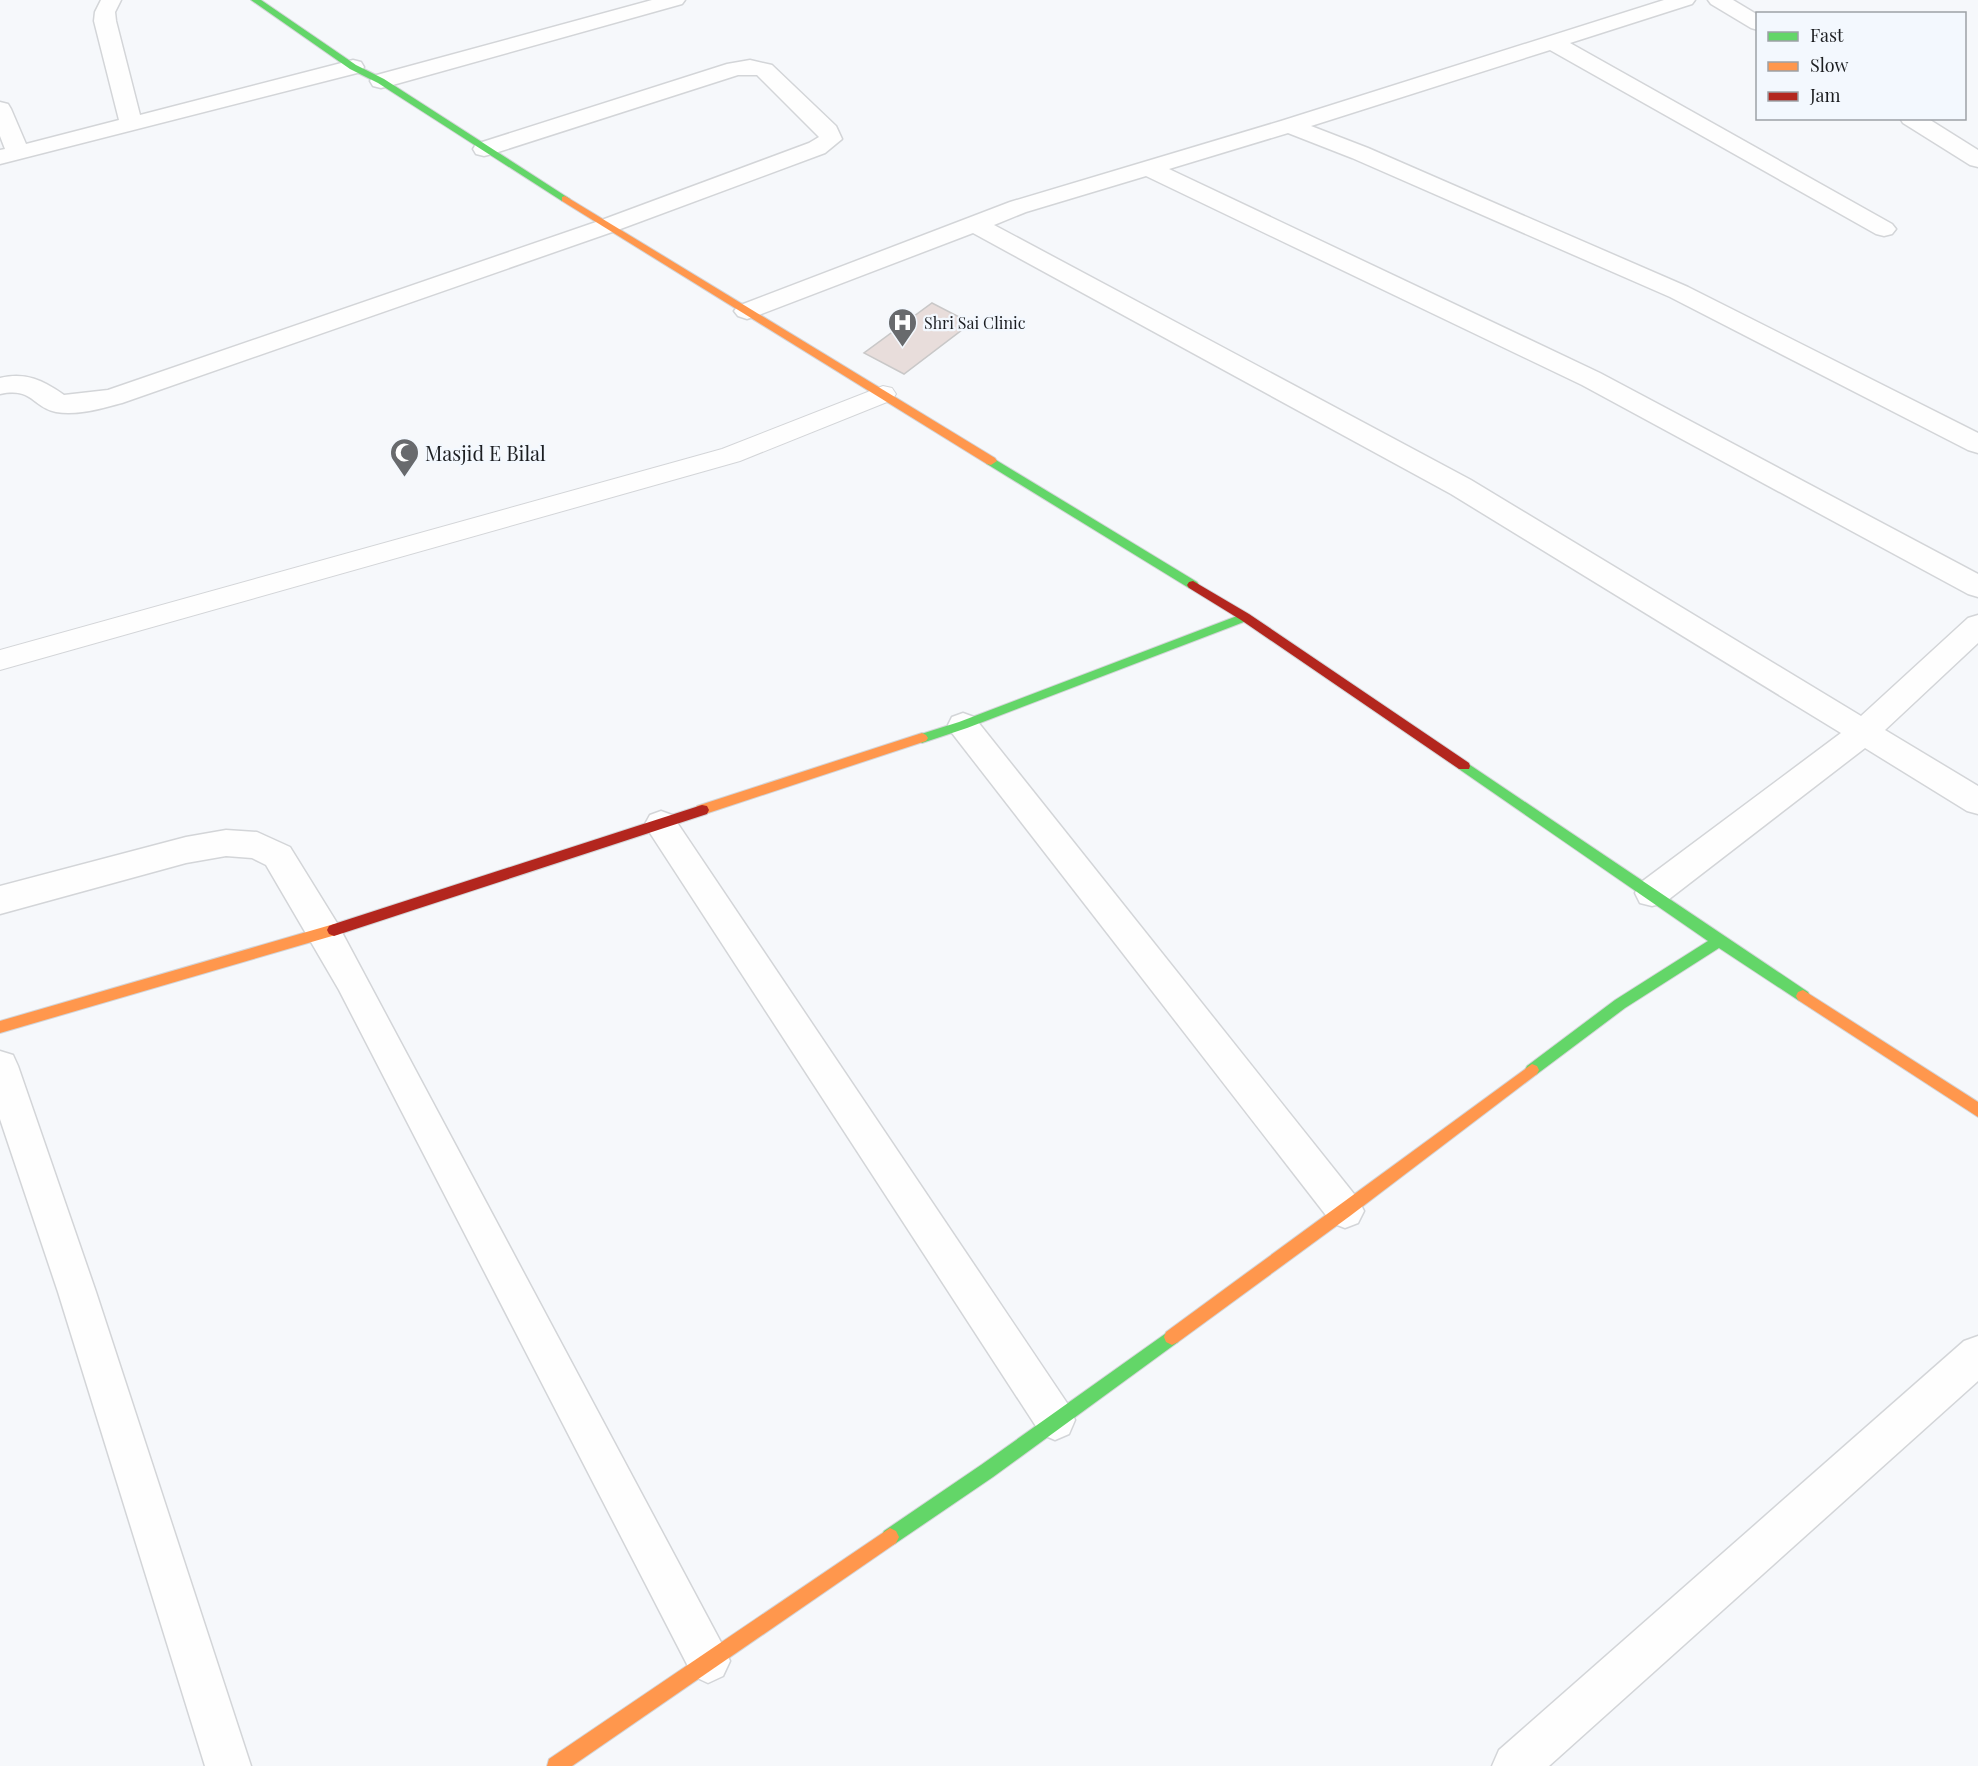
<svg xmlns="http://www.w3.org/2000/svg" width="1978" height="1766" viewBox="0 0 1978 1766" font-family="'Playfair Display',serif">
<rect width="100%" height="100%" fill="#f6f8fb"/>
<path fill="#e8dddb" stroke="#c9c8c8" stroke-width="1.5" d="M932,303L971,323L904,374L864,353Z"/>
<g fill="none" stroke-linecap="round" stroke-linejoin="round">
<defs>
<path id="lane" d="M883,386L892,388L896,394L892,400L740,461L0,670V650L722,449Z"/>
<g id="street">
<path d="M101,0H121L115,12L116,21L140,115L353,60L361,62L364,67L361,72L0,164V150L5,149L0,136V102L8,104L11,109L26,144L119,120L94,21L95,12Z"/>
<path d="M652,0H685L682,4L389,86L381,88L373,86L370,81L373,76Z"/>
<path d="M1664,0H1695L1692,4L1570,43L1892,224L1896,229L1892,234L1884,236L1876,234L1550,50L1311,126L1368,148L1688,287L1978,433V453L1968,450L1670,297L1352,158L1288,133L1169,169L1600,373L1978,574V597L1968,594L1582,385L1146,176L1026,212L994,225L1471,480L1861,716L1968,618L1978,615V643L1885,730L1978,786V814L1967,811L1865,748L1664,903L1652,906L1640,903L1635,893L1640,883L1841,733L1451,494L973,233L756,316L747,319L738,316L734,311L738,306L1010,202L1281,121Z"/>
<path d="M1708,0H1733L1758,15V30L1751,28L1711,4Z"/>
<path d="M750,60L772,65L836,126L842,139L825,153L615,231L122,403C103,408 77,416 56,412C32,407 33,387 0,394V378C26,372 43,380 64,395L108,390L599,221L809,143L819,137L757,75H738L492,154L484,156L476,154L473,149L476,144L727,64Z"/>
<path d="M1900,118H1927L1978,150V167L1970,165L1903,123Z"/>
<path d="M963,713L974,717L1358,1199L1364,1211L1358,1223L1345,1228L1332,1223L952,733L948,725L952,717Z"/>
<path d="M661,811L672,815L1069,1406L1075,1420L1069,1434L1055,1440L1041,1434L650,833L645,824L650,815Z"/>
<path d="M226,830L257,832L290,847L337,923L723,1646L730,1661L723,1676L708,1683L693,1676L339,990L266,865L252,858L226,856L186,863L0,914V886L186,837Z"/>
<path d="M0,1051L13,1055L18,1066L96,1292L251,1766H205L58,1292L0,1119Z"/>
<path d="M1978,1336V1381L1549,1766H1492L1499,1750L1964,1341Z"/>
</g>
<g id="fast">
<path d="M251,0H261L356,65L384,79L570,199L562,201L378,83L350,69Z"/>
<path d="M991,457L1197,582L1199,585L1197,588H1189L987,464L985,461Z"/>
<path d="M1245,613L1251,617L1249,620L967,728L922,743L916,738L918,735L959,722Z"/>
<path d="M1464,761L1808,992L1810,996L1808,1000L1803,1002L1798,1000L1719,948L1625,1008L1537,1074L1532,1076L1527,1074L1525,1070L1527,1066L1615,1000L1708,941L1459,769L1458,766L1459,763Z"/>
<path d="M1172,1329L1178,1332L1180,1337L1178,1342L993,1477L896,1543L890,1546L884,1543L881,1537L884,1531L981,1465Z"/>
</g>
<g id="slow">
<path d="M565,196L995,458L997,461L991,465L987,464L562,201V197Z"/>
<path d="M922,733L926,735L928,738L926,741L702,815L695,810L697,806Z"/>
<path d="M334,924L339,926L341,930L339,934L0,1033V1021Z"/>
<path d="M1803,990L1978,1102V1117L1798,1000L1796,996L1798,992Z"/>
<path d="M1532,1064L1537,1066L1539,1070L1537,1074L1350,1216L1178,1342L1172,1345L1166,1342L1164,1337L1166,1332Z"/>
<path d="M890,1528L896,1531L899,1537L896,1543L572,1766H547L549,1759Z"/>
</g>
<g id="jam">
<path d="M1193,581L1249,614L1469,763L1470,766L1469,769H1459L1241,620L1189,588L1187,585L1189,582Z"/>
<path d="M702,805L707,806L709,810L707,814L334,936L329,934L327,930L329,926L334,924Z"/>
</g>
</defs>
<use href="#lane" stroke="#d3d5d8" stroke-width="2"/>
<use href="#street" stroke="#d3d5d8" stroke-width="3"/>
<use href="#fast" stroke="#d3d5d8" stroke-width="2"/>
<use href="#slow" stroke="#d3d5d8" stroke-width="2"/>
<use href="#jam" stroke="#d3d5d8" stroke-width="2"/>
<use href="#lane" fill="#fefefe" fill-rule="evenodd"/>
<use href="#street" fill="#fefefe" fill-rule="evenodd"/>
<use href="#fast" fill="#63d668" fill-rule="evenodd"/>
<use href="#slow" fill="#ff974d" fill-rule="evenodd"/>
<use href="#jam" fill="#b3261e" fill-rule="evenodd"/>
</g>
<defs>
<symbol id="hospital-pin" viewBox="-11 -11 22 30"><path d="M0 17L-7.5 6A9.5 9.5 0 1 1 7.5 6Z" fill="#686a6d" stroke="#f3f8fe"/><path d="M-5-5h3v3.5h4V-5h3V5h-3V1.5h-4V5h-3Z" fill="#fff"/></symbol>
<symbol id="mosque-pin" viewBox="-11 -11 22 30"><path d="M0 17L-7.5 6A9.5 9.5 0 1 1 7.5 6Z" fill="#686a6d" stroke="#f3f8fe"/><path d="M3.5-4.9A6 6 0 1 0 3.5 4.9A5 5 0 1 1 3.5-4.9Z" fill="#fff"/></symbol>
</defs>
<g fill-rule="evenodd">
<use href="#hospital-pin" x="886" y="306" width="33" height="45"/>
<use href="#mosque-pin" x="388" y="436" width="33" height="45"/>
</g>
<g text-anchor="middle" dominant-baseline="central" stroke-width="4.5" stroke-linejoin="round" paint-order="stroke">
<g font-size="16" fill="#1c1e21" stroke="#f3f8fe" text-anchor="start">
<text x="924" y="322">Shri Sai Clinic</text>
</g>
<g font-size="20" fill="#1c1e21" stroke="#f3f8fe" text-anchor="start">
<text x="425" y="452">Masjid E Bilal</text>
</g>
</g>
<rect x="1756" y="12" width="210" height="108" fill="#f3f8fe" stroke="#9da1a6" stroke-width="1.5"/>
<rect x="1768" y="32" width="30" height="9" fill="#63d668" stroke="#9da1a6" stroke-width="1.5"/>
<text x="1810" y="42" font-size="18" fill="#1c1e21">Fast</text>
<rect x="1768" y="62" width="30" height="9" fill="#ff974d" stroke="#9da1a6" stroke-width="1.5"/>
<text x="1810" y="72" font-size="18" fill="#1c1e21">Slow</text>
<rect x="1768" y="92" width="30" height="9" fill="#b3261e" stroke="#9da1a6" stroke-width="1.5"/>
<text x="1810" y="102" font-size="18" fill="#1c1e21">Jam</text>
</svg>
